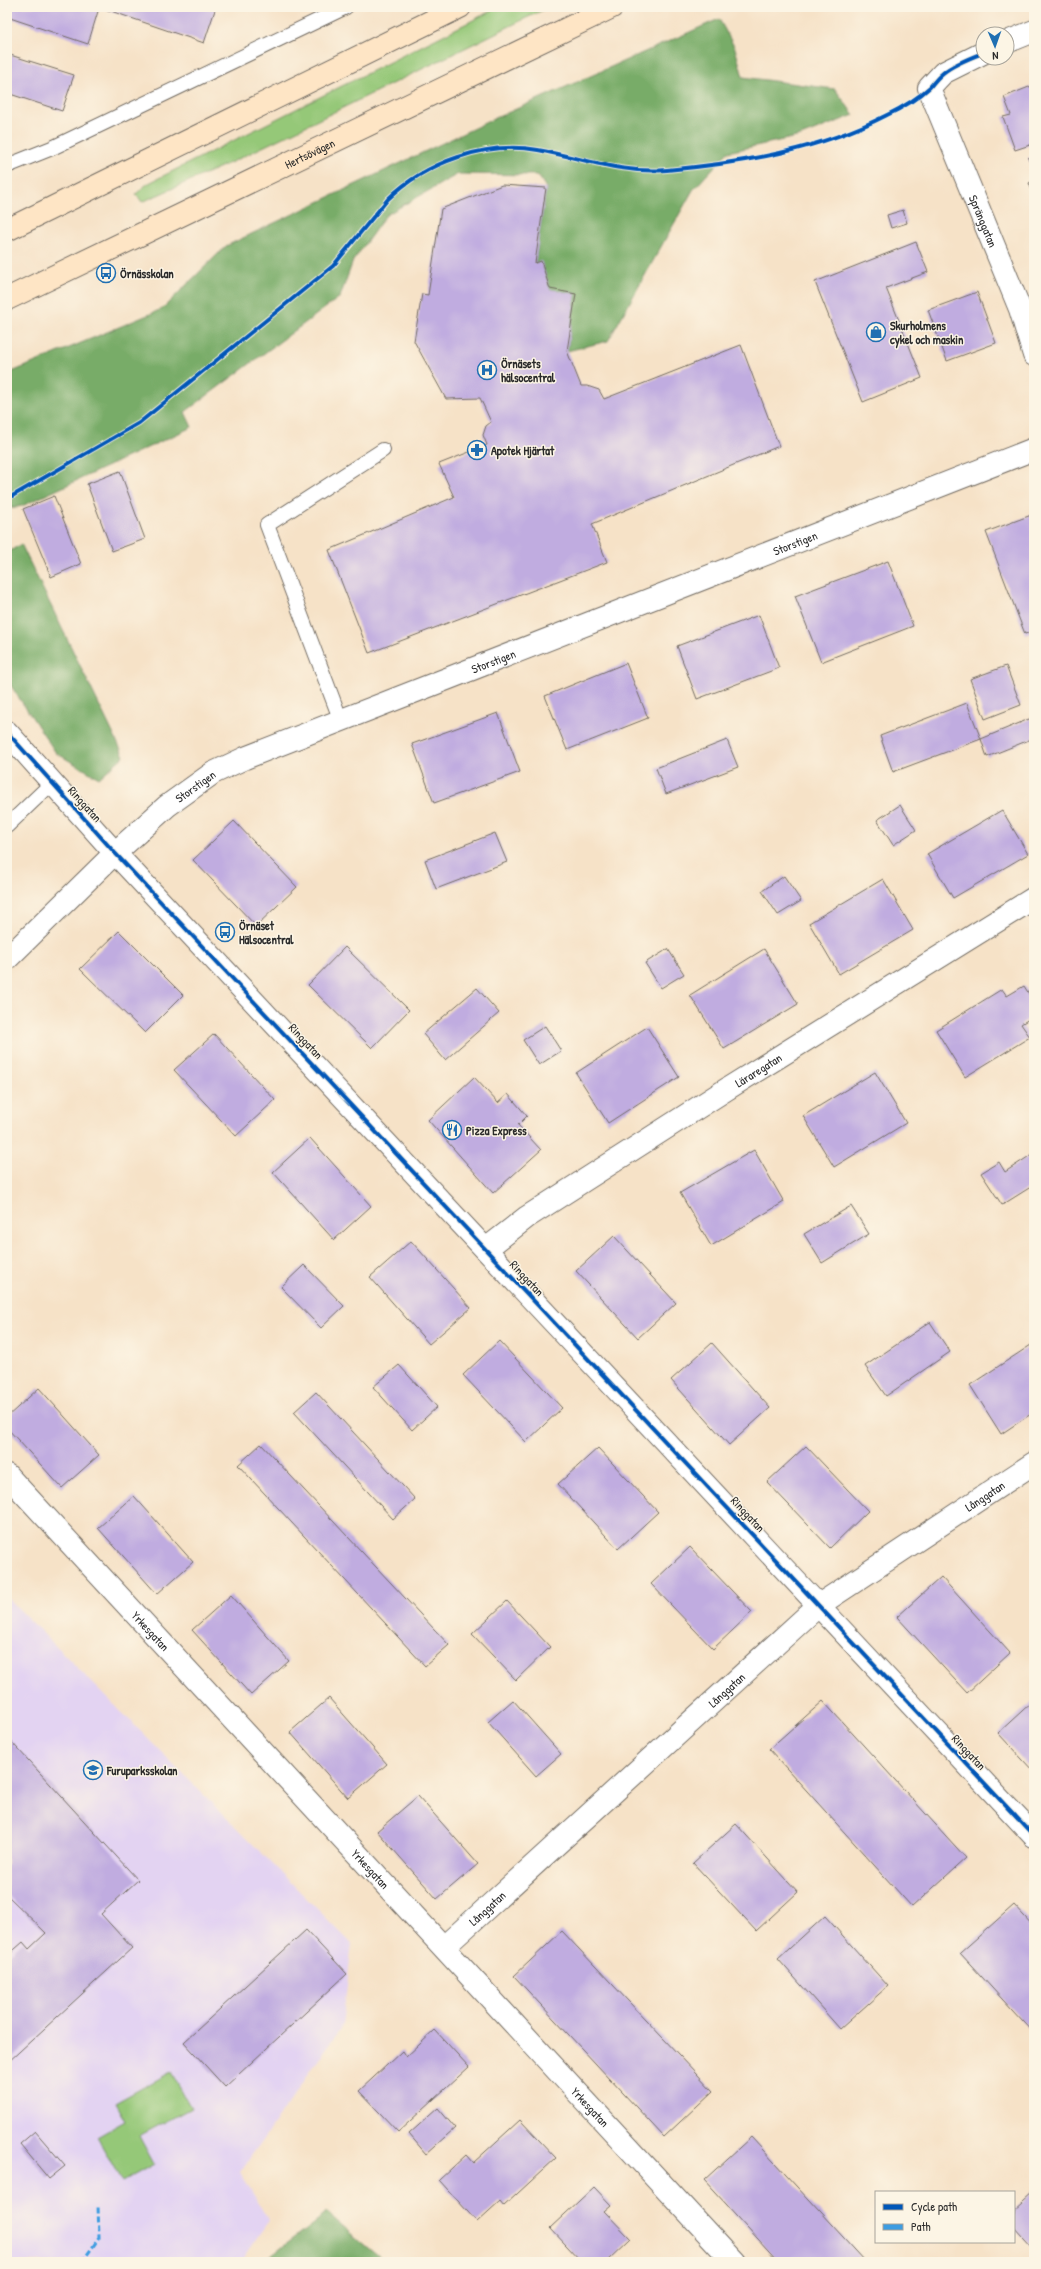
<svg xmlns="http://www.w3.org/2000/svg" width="1041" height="2269" viewBox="0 0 1041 2269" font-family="'Patrick Hand',sans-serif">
<rect width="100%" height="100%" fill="#fcf5e5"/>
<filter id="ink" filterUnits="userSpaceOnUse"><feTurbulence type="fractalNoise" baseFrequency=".025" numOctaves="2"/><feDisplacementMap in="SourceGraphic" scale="8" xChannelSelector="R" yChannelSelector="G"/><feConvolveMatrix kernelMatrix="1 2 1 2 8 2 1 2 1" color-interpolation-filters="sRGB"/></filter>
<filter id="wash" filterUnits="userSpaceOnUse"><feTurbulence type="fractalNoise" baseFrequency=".012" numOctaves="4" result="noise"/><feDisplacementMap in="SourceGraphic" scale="16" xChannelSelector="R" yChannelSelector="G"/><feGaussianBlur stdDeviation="0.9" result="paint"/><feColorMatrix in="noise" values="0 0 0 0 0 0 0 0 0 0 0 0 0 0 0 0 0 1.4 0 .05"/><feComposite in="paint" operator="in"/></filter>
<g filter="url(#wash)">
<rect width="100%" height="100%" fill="#f6e2c7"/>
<path fill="#e3d3f2" d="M7,1597L352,1944L342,2026L240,2172L269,2220L240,2262H7Z"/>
<g fill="#95c878" stroke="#607a52">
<path d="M499,7H549L232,162L142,202L136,194L147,184Z"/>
<path d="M171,2072L191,2108L139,2136L154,2164L122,2182L97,2137L125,2121L115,2103Z"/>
</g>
<g fill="#78ac68" stroke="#526c4a">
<path d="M719,19L735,48L743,77L835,89L854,115L801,136L728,152L693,190L608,341L567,351L576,294L550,289L541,262L535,263L546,188L538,175L458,174L386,215L353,261L340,297L185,412L192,427L22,506L7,509V374L162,309L226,246L489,121Z"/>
<path d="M21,544L124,756L99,778L56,753L7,680V553Z"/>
<path d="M326,2213L385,2262H262Z"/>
</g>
<g id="blocks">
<g fill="#c0ace0">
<path d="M7,7H95L99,8L88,44L7,17Z"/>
<path d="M99,7H216L204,43Z"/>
<path d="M7,54L74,75L62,111L7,93Z"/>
<path d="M1034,85V148L1033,144L1015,150L1003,117L1011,115L1004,97Z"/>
<path d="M1034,156V173L1028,158Z"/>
<path d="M1034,180V195L1029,183Z"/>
<path d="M502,185L546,188L535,263L541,261L550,289L576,294L567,351L581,386H587L599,390L604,399L741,345L779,446L592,524L607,562L369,653L329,550L454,497L439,464L487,445L483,435L486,426L491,422L480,398L446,399L414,341L422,294L428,295L441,209Z"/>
<path d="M903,210L907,223L891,228L887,215Z"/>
<path d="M916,242L928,272L886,288L922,378L863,402L815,282Z"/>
<path d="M977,292L996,343L947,361L928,310Z"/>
<path d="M120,471L145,539L112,551L87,484Z"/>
<path d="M54,496L81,564L51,577L23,509Z"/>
<path d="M1034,514V631L1025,634L986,532Z"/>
<path d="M888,561L913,626L821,662L795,596Z"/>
<path d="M759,615L779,668L697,699L677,646Z"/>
<path d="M626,663L648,718L567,750L545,696Z"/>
<path d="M1006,666L1021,705L985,719L970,679Z"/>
<path d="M967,703L981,739L893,772L880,736Z"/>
<path d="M498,713L520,772L434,803L412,744Z"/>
<path d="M1034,717V738L987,757L981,739Z"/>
<path d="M727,740L738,767L666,794L656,768Z"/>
<path d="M900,805L916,830L893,845L877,820Z"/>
<path d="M1002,810L1028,854L953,898L927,854Z"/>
<path d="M234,821L297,887L256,926L193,860Z"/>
<path d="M495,833L507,862L436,889L425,860Z"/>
<path d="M784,876L801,901L778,915L762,891Z"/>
<path d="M883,879L913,930L839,974L809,923Z"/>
<path d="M119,931L183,995L145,1033L80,969Z"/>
<path d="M345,947L409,1010L372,1048L308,985Z"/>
<path d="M668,949L684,974L661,988L645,963Z"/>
<path d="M764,949L798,1004L724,1049L690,995Z"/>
<path d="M1024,986L1034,1002V1016L1021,1024L1030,1037L965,1077L936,1030L1002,989L1007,996Z"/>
<path d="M477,988L499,1013L445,1060L423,1034Z"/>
<path d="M545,1026L561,1051L539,1065L523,1040Z"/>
<path d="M647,1027L679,1077L608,1123L576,1073Z"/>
<path d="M214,1034L275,1100L236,1136L174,1070Z"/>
<path d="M875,1072L906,1123L834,1167L803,1116Z"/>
<path d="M474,1077L498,1103L508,1094L527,1116L518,1125L541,1150L493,1193L428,1120Z"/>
<path d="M310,1138L371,1206L334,1240L273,1172Z"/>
<path d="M754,1150L784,1202L711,1246L680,1193Z"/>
<path d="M1034,1153V1185L1002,1205L981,1173L999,1162L1005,1172Z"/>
<path d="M851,1206L869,1234L822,1263L804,1234Z"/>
<path d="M614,1236L676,1303L638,1338L576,1271Z"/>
<path d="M411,1241L471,1308L429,1344L370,1277Z"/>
<path d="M304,1265L344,1306L321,1328L281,1287Z"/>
<path d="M930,1322L950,1352L886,1396L865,1366Z"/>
<path d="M499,1341L562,1408L526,1442L463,1375Z"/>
<path d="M712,1343L770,1408L729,1445L671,1380Z"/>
<path d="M1034,1343V1412L1001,1434L970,1385Z"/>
<path d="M399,1365L437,1407L412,1430L373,1387Z"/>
<path d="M39,1388L99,1455L62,1488L7,1428V1417Z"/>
<path d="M316,1392L415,1499L393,1519L294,1412Z"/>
<path d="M261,1444L449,1645L425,1666L238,1465Z"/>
<path d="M806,1446L868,1511L830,1548L767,1482Z"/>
<path d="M598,1448L658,1512L618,1549L558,1484Z"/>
<path d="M134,1496L193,1562L157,1594L98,1528Z"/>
<path d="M690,1547L752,1612L713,1649L651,1584Z"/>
<path d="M941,1577L1010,1653L967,1693L897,1617Z"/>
<path d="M231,1595L289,1661L251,1695L192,1630Z"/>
<path d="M507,1601L550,1647L516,1680L472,1634Z"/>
<path d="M329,1698L387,1764L348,1798L290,1732Z"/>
<path d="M513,1700L561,1754L536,1776L488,1722Z"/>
<path d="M1034,1700V1772L998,1733Z"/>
<path d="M823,1701L966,1858L912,1907L769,1749Z"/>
<path d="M7,1737L138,1880L101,1914L132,1948L7,2063V1956L23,1942L29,1949L46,1933L7,1895Z"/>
<path d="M418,1796L478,1864L437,1899L377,1831Z"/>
<path d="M736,1824L798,1892L756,1931L693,1863Z"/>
<path d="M1014,1905L1034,1927V2034L960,1953Z"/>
<path d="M825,1916L888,1986L840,2029L778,1959Z"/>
<path d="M306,1930L347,1974L225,2087L184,2042Z"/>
<path d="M562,1931L713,2091L664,2137L514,1976Z"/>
<path d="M435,2030L469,2067L398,2132L359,2091L402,2051L406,2057Z"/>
<path d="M438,2108L455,2128L426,2154L409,2134Z"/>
<path d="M520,2120L556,2158L504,2206L500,2201L477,2222L439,2180L466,2155L473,2163Z"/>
<path d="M35,2131L65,2166L49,2179L20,2144Z"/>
<path d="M751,2137L866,2262H779L704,2180Z"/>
<path d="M594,2187L611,2205L604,2211L631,2239L607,2262H582L550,2228Z"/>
<path d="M1034,2192V2250L1014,2228V2210Z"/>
</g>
</g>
</g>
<g filter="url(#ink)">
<use href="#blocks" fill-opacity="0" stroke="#726b62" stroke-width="1"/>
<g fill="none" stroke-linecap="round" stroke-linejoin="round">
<defs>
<g id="lane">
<path d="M7,166L52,148L346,7"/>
<path d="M341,721L267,525L383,450"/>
<path d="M7,826L52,783"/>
</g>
<g id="street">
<path d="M1007,42L1034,31"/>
<path id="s1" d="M983,53L943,73L929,88L1020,309L1034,355"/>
<path d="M7,732L115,853L1034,1836"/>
<path id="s2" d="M7,959L115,853L167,806L213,773L245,758L1034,449"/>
<path id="s3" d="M486,1249L527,1217L727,1089L1034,898"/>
<path id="s4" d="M7,1475L734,2262"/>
<path id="s5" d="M444,1947L819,1605L1034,1463"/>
</g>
<g id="secondary">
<path d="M7,230L460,7"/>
<path id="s6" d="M7,299L612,7"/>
</g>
</defs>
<use href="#lane" stroke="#726b62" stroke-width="16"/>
<use href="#street" stroke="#726b62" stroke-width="24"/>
<use href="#secondary" stroke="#726b62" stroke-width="24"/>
<use href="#lane" stroke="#fff" stroke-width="14"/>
<use href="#street" stroke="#fff" stroke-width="22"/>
<use href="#secondary" stroke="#fee5c5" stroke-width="22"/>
<path stroke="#3d9ce1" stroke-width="3" stroke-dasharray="6 3" stroke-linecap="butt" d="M82,2262L99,2238L98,2205"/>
<defs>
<g id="cycleway">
<path d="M7,499L139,423L333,266L388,199C426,162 486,141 538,150C583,158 621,174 667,170C743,163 819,150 887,115C902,108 918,98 930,87C934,82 938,77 943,73C954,64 970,58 983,53"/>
<path d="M7,732L115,853L1034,1836"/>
</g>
</defs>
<use href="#cycleway" stroke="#fcf5e5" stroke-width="6"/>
<use href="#cycleway" stroke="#0057b8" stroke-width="4"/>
</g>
</g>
<defs>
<symbol id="bus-ring" viewBox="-11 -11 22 22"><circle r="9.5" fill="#fcf5e5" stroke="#1f6fb2" stroke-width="1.5"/><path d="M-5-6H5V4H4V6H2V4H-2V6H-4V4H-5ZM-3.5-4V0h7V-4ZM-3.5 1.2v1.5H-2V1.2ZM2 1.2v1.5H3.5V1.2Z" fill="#1f6fb2"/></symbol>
<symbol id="shop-ring" viewBox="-11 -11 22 22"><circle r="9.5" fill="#fcf5e5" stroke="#1f6fb2" stroke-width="1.5"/><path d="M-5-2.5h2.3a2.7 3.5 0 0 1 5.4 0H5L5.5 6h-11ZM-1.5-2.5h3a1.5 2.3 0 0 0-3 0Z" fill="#1f6fb2"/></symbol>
<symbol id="hospital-ring" viewBox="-11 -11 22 22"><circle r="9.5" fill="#fcf5e5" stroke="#1f6fb2" stroke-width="1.5"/><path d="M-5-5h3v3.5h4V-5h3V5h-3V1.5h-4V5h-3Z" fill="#1f6fb2"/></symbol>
<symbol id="pharmacy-ring" viewBox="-11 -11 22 22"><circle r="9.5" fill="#fcf5e5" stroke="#1f6fb2" stroke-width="1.5"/><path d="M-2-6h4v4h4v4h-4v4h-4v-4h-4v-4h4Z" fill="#1f6fb2"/></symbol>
<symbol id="restaurant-ring" viewBox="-11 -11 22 22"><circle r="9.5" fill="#fcf5e5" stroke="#1f6fb2" stroke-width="1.5"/><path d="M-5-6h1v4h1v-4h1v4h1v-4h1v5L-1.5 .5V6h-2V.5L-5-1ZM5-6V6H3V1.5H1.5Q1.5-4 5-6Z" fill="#1f6fb2"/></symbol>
<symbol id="school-ring" viewBox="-11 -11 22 22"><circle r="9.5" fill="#fcf5e5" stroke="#1f6fb2" stroke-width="1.5"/><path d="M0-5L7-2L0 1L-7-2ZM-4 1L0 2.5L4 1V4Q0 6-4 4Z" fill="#1f6fb2"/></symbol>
</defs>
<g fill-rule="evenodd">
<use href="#bus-ring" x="95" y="262" width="22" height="22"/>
<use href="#shop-ring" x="865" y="321" width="22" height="22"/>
<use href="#hospital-ring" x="476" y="359" width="22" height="22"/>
<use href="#pharmacy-ring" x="466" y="439" width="22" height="22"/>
<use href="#bus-ring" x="214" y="921" width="22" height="22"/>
<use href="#restaurant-ring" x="441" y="1119" width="22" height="22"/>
<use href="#school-ring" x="82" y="1759" width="22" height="22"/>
</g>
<g text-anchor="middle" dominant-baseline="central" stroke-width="3" stroke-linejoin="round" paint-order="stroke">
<g font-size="12" fill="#2b2b2b" stroke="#fcf5e5">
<text stroke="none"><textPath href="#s6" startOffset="336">Hertsövägen</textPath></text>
<text stroke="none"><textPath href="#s1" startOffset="209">Spränggatan</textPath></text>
<text stroke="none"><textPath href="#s2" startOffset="904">Storstigen</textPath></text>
<text stroke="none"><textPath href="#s2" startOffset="580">Storstigen</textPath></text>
<text stroke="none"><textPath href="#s2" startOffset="256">Storstigen</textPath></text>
<text transform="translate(85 804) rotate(48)">Ringgatan</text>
<text transform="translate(306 1041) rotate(47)">Ringgatan</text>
<text stroke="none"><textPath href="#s3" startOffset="326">Läraregatan</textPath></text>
<text transform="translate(527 1278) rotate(47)">Ringgatan</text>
<text stroke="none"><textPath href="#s5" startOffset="706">Långgatan</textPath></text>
<text transform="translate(748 1514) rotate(47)">Ringgatan</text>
<text stroke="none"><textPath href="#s4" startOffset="212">Yrkesgatan</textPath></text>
<text stroke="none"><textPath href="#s5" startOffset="382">Långgatan</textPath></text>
<text transform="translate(969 1752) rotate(47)">Ringgatan</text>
<text stroke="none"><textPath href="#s4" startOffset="536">Yrkesgatan</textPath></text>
<text stroke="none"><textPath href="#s5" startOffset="58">Långgatan</textPath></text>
<text stroke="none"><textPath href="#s4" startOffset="860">Yrkesgatan</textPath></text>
</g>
<g font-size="12" font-weight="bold" fill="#2b2b2b" stroke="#fcf5e5" text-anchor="start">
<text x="120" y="273">Örnässkolan</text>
<text x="890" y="325">Skurholmens<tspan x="890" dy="14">cykel och maskin</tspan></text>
<text x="501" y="363">Örnäsets<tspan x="501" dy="14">hälsocentral</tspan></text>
<text x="491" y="450">Apotek Hjärtat</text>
<text x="239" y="925">Örnäset<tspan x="239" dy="14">Hälsocentral</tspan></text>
<text x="466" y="1130">Pizza Express</text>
<text x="107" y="1770">Furuparksskolan</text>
</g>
</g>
<rect width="1041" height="2269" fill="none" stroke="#fcf5e5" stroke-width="24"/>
<rect x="875" y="2191" width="140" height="52" fill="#fcf5e5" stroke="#a8a49b"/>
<rect x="883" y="2204" width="20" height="6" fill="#0057b8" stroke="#a8a49b"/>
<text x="911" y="2211" font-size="12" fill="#2b2b2b">Cycle path</text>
<rect x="883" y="2224" width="20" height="6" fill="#3d9ce1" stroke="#a8a49b"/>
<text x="911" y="2231" font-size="12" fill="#2b2b2b">Path</text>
<g transform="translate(995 46) rotate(178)"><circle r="19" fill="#fcf5e5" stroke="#a8a49b"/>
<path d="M0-3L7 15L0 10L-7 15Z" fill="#1f6fb2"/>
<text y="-6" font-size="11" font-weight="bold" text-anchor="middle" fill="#2b2b2b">N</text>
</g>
</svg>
